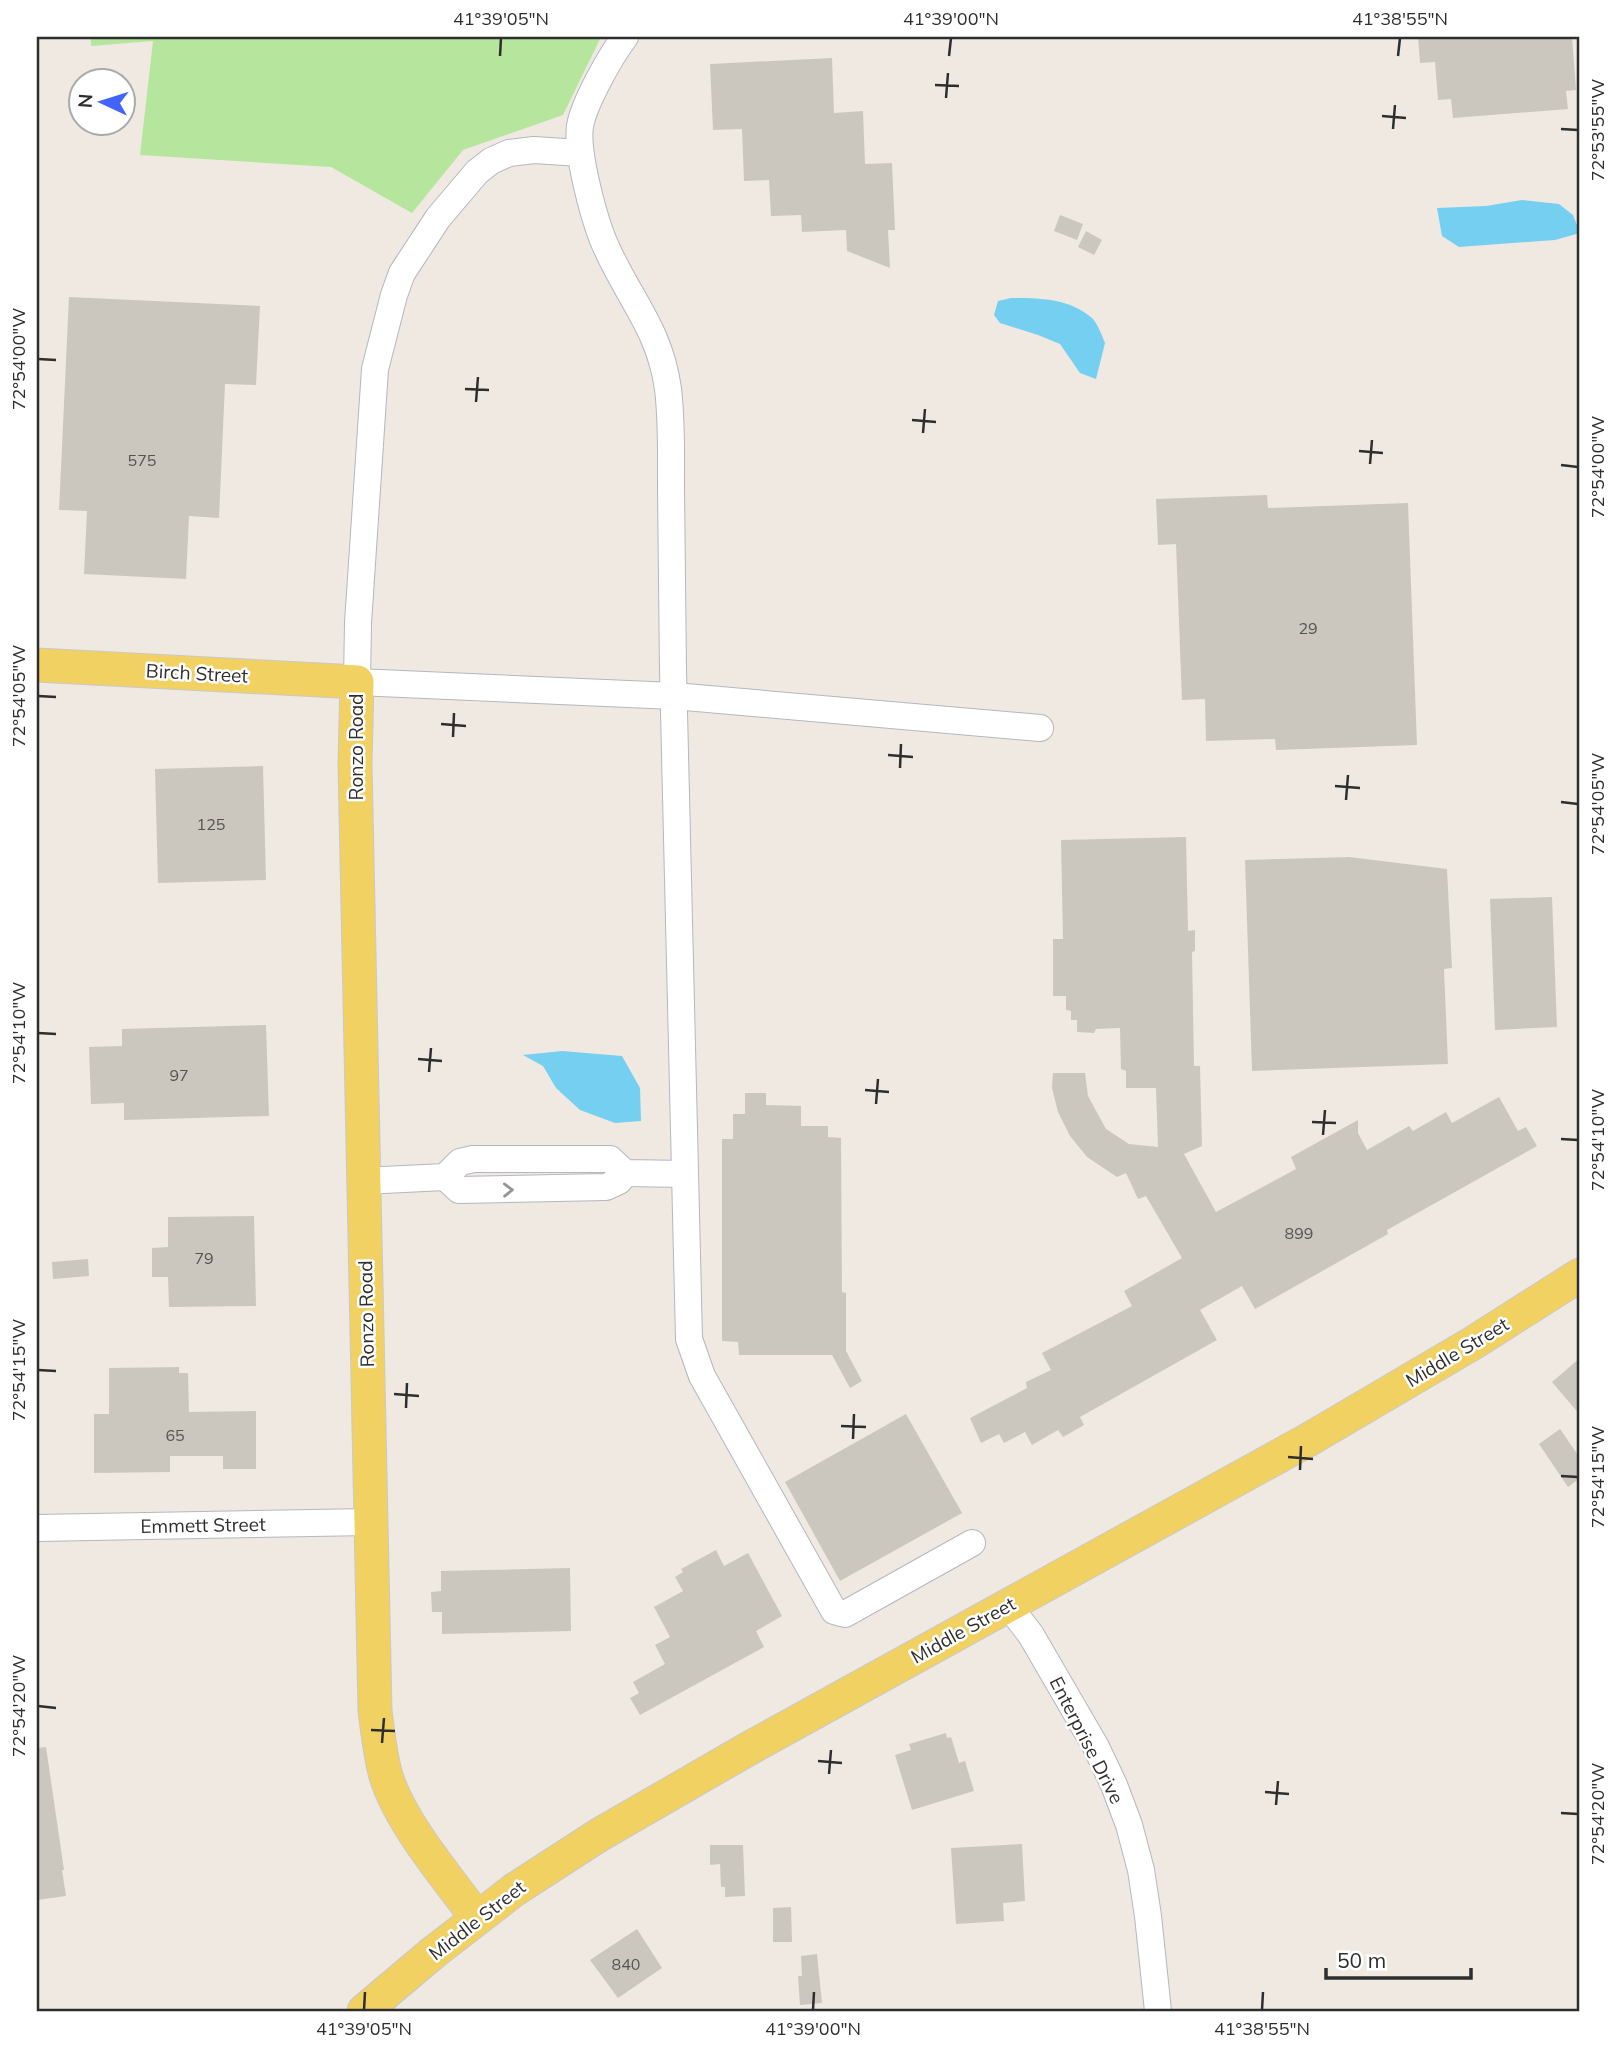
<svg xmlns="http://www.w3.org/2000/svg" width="1617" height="2048" viewBox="0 0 1617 2048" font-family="Mulish,sans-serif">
<rect width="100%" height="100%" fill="#efe9e1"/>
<path fill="#b6e59e" d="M91,37H601L563,115L463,150L412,213L331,167L140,155L153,41L91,46Z"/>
<g fill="#75cff0">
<path d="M1522,200L1559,204L1573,215L1580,233L1555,240L1459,247L1442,236L1437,208L1486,206Z"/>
<path d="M1011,298C1039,298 1069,298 1092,318C1098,324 1102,336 1105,343L1096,379L1080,373L1060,344L1038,335L1000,323L994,315L998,301Z"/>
<path d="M562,1051L622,1056L640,1088L641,1121L615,1123L580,1110L556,1088L543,1066L523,1055Z"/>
</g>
<g fill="#cbc7bf">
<path d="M1418,37H1572L1576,90L1566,91L1568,109L1453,118L1451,99L1438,100L1435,62L1420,63Z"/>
<path d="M832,58L834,113L863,111L865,164L892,163L895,230H888L890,268L847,251L846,230L802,232L801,215L771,216L769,180L744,181L742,129L713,130L710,64Z"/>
<path d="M1060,215L1083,224L1077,240L1054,231Z"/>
<path d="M1086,231L1102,240L1094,255L1078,247Z"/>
<path d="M69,297L260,306L256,385L225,384L219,518L189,516L186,579L84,574L87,511L59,510Z"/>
<path d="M1267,495L1268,508L1408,503L1417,745L1276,750L1275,739L1206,741L1205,699L1182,700L1176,544L1158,545L1156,499Z"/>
<path d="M263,766L266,880L158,883L155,769Z"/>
<path d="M1186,837L1188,931L1195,930V951L1192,952L1194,1066H1200L1202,1146L1184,1154L1216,1212L1296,1169L1291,1157L1358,1120V1133L1367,1150L1409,1126L1413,1131L1446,1112L1452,1123L1499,1097L1518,1131L1526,1127L1537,1146L1387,1230L1388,1234L1255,1309L1242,1286L1200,1310L1217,1340L1080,1417L1084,1425L1063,1437L1058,1430L1032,1445L1025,1432L1004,1443L999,1434L981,1443L970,1418L1027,1388L1026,1382L1051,1370L1042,1353L1132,1306L1124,1291L1182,1258L1146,1196L1138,1199L1126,1173L1117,1177L1087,1157L1070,1136L1058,1112L1052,1088L1053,1073H1085L1088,1096L1106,1129L1129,1144L1158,1147L1156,1088H1126V1071L1121,1069L1120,1028L1096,1029L1094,1033L1077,1032V1020H1071V1011L1066,1010V996H1053V939H1063L1061,840Z"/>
<path d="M1349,857L1447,869L1452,968L1444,969L1448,1064L1252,1071L1245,860Z"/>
<path d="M1552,897L1557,1027L1495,1030L1490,899Z"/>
<path d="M266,1025L269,1116L124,1120V1103L91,1104L89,1047L122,1046V1029Z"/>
<path d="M745,1093H766V1105L801,1106V1126H828V1137L841,1138L842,1292L846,1293V1351L862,1381L850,1388L832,1355H739L738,1342L722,1341V1139H733V1114H745Z"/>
<path d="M254,1216L256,1306L169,1307L168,1277H152V1248L168,1247V1217Z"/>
<path d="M88,1259L89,1276L53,1279L52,1262Z"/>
<path d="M1580,1358V1415L1552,1382Z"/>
<path d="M179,1367V1373H188L189,1412L256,1411V1469H223V1456H170V1472L94,1473V1414H109V1368Z"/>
<path d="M906,1414L962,1513L840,1581L785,1482Z"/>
<path d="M1560,1429L1580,1458V1478L1568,1487L1539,1444Z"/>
<path d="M716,1550L724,1566L748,1553L782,1616L756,1631L764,1647L640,1715L630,1698L639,1693L633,1682L665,1664L655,1645L670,1637L654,1607L683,1591L675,1577L683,1572L681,1569Z"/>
<path d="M570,1568L571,1631L442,1634V1612H432L431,1592L441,1591V1571Z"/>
<path d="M946,1733L947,1738L951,1737L959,1763L965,1761L974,1791L912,1810L895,1755L911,1750L909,1744Z"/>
<path d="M46,1747L64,1870H62L66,1896L37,1900V1748Z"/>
<path d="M1022,1844L1025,1901L1003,1903L1004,1921L956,1924L951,1848Z"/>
<path d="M710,1845H743L745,1896L725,1897V1887H721L720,1864L710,1865Z"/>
<path d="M791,1907L792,1942H773V1908Z"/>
<path d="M637,1929L662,1968L618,1998L590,1960Z"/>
<path d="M817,1954L822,2003L800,2005L798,1976H802L801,1956Z"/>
</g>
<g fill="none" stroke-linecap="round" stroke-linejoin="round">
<defs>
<g id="minor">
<path d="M625,37C611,55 584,103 580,126C576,153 595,224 607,249C630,300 660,330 668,389C672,422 671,456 671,489C672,550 672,610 673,670C678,893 683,1116 689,1339L702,1376L834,1611L845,1614L972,1543"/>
<path d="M580,153L534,150L509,153L491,161L477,172L438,218L402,273L394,295L375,369L358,623L357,682L674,696L1040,728"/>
<path d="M445,1177L459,1190L606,1187L619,1181L625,1173"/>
<path d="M363,1181L445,1177L460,1162L473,1159H610L625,1173L685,1174"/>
<path d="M37,1528L370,1522"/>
<path d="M1008,1605L1031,1635L1096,1747L1114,1785L1129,1825L1141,1870L1148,1916L1158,2011"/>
</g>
<g id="major">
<path d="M37,665L357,682L355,764L375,1711C378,1733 380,1755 386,1776C401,1824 447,1877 477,1918"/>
<path d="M364,2011L434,1952L514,1890L599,1835L748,1749L1308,1440L1473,1343L1580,1275"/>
</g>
</defs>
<use href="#minor" stroke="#b4b7c1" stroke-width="28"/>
<use href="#major" stroke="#c9c9c9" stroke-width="35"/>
<use href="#minor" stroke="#fff" stroke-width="26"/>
<use href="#major" stroke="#f2d163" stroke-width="33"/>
</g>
<defs><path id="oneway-chevron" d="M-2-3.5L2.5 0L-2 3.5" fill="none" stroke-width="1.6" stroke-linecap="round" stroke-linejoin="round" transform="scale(1.75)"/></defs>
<use stroke="#969696" href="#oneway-chevron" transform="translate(508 1190) rotate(-1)"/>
<path fill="none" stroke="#2e2e2e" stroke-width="2.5" d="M500,56L501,38M949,56L951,38M1398,56L1400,38M935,85L959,86M946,98L948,73M1382,116L1406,118M1393,129L1395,105M1561,129L1578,130M38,359L56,360M465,389L489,390M476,402L478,377M912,420L936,422M923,433L925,409M1359,451L1383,453M1370,464L1372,440M1561,465L1578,467M38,696L56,697M441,724L466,726M453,737L454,713M888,755L913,757M900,768L901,744M1335,786L1360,788M1346,800L1348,775M1561,802L1578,804M38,1033L56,1034M418,1059L442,1061M429,1072L431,1048M865,1090L889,1092M876,1104L878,1079M1312,1122L1336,1123M1323,1135L1325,1110M1561,1139L1578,1140M38,1370L56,1371M394,1394L419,1396M406,1408L407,1383M841,1426L866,1427M853,1439L854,1414M1288,1457L1313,1459M1300,1470L1301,1446M1561,1476L1578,1477M38,1706L56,1708M371,1730L395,1731M382,1743L384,1718M818,1761L842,1763M829,1774L831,1750M1265,1792L1289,1794M1276,1805L1278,1781M1561,1813L1578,1814M364,2010L365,1992M813,2010L814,1992M1262,2010L1263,1992"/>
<g text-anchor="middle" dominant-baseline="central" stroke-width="5" stroke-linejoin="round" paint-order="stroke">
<g font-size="16" fill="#555452">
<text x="142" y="460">575</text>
<text x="1308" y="628">29</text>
<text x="211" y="824">125</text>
<text x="179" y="1075">97</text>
<text x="1299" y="1233">899</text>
<text x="204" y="1258">79</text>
<text x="175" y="1435">65</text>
<text x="626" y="1964">840</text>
</g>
<g font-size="19" fill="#2e2e2e" stroke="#fff">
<text transform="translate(197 673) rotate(3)">Birch Street</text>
<text transform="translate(356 747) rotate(-90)">Ronzo Road</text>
<text transform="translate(366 1314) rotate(-91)">Ronzo Road</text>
<text transform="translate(1457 1352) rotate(-31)">Middle Street</text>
<text transform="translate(203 1525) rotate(-1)">Emmett Street</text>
<text transform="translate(963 1630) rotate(-29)">Middle Street</text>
<text transform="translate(1087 1740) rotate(63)">Enterprise Drive</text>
<text transform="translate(477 1920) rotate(-38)">Middle Street</text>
</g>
</g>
<rect width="1617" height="2048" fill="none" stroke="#ffffff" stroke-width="77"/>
<g transform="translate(102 102) rotate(274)"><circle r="33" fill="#ffffff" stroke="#ababab" stroke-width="2"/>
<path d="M0-5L12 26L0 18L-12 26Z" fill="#4264fb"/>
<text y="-10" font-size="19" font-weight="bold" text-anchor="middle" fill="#2e2e2e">N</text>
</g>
<path d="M1326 1968v10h145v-10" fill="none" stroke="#2e2e2e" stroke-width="3.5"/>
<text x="1337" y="1968" font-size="21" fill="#2e2e2e" stroke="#ffffff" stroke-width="5" paint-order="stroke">50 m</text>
<rect x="38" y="38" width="1540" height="1972" fill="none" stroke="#2e2e2e" stroke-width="2.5"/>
<g font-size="18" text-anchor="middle" fill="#2e2e2e">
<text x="501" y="25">41°39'05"N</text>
<text x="951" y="25">41°39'00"N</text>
<text x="1400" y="25">41°38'55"N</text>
<text transform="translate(1598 130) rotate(-90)" y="6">72°53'55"W</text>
<text transform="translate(19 359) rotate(-90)" y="6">72°54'00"W</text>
<text transform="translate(1598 467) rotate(-90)" y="6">72°54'00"W</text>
<text transform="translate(19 696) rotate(-90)" y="6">72°54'05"W</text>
<text transform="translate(1598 804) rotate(-90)" y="6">72°54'05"W</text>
<text transform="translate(19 1033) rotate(-90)" y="6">72°54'10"W</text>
<text transform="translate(1598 1140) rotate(-90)" y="6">72°54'10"W</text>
<text transform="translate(19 1370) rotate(-90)" y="6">72°54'15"W</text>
<text transform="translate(1598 1477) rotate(-90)" y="6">72°54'15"W</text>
<text transform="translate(19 1706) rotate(-90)" y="6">72°54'20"W</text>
<text transform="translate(1598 1814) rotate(-90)" y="6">72°54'20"W</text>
<text x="364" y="2035">41°39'05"N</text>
<text x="813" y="2035">41°39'00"N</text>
<text x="1262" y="2035">41°38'55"N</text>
</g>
</svg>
